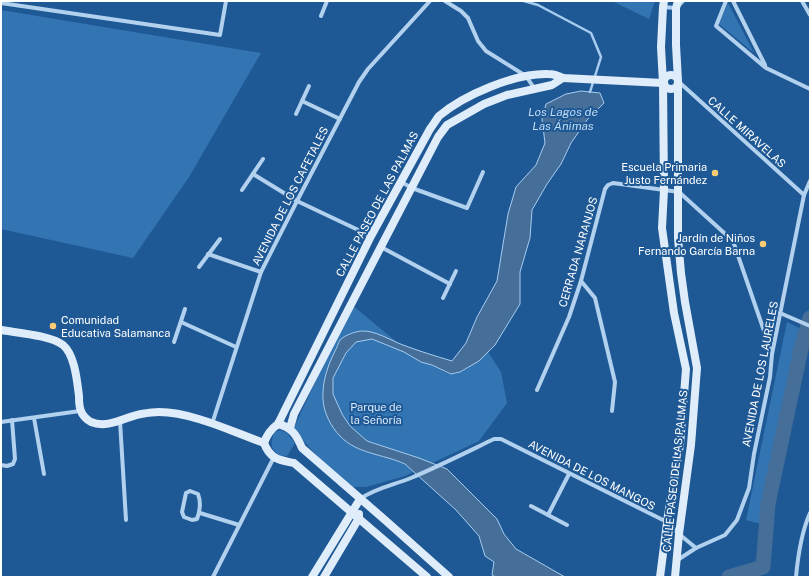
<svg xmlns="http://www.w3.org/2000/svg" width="811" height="578" viewBox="0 0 811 578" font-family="'Public Sans',sans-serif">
<rect width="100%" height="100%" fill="#1f5995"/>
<g fill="#3374b3">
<path d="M612,1H655L649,19Z"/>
<path d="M728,3L754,53L719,24Z"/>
<path d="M1,10L261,53L189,177L133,258L1,229Z"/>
<path d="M352,305L421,362C425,363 430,364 433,365C439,368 444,373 450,374C463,375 479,360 488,352L501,372L507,403L479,441L405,476L366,487H352C330,469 310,451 294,428L327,356Z"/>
<path d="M787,322L803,330L761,524L746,520Z"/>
<path d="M280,430L287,433L295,443L287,456C272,456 268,444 275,432Z"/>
</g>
<path fill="#456e98" stroke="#a6ccf0" d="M581,91L600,93L604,103L587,120L571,143L561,164L547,184L532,210L530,238L520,272V304L495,345L479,361L460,372L451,374L432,365L421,362L404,352L372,339L356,342L346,353L333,378V394L342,414L350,426L367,441L419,458L447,469L497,519L504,534L516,549L565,577H496L492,575L494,562L485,556L479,536L456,510L405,464C383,454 357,454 340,436C331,427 324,413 323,400C322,383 327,367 335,351C337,348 338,343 340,340C345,335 356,331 363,331C376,331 390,340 403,345C419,351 435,356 452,361L466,343L477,317L497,281L508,214L516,187L536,165L545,143L542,119L546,104L566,94Z"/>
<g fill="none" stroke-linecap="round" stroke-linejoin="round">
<path stroke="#a6ccf0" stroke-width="2.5" d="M524,1L538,5L591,33L601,57L590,92"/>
<path stroke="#456e98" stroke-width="15" d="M729,577L763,567L768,504L801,349L810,318"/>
<g stroke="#b2d1ee" stroke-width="4">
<path d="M445,1L461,11L468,18L478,41L486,51L526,76L534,88"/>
<path d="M726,1L716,26L766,68L810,89"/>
<path d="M733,1L765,65"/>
<path d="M802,1L810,15"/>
<path d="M1,3L220,35L226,1"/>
<path d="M663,7L676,8L683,1"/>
<path d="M321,16L327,1"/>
<path d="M679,82L804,195"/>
<path d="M302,101L340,119"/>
<path d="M296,114L309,86"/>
<path d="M253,174L297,201L371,236"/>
<path d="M401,182L412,188L467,208L483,172"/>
<path d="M242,190L263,159"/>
<path d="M381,247L450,284"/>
<path d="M208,254L261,272"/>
<path d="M199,267L220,239"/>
<path d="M581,281L595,298L615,382L612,411"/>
<path d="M443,298L456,271"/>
<path d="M780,313L810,326"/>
<path d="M181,322L236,347"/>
<path d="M174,342L185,309"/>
<path d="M537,390L569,317L581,281L605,189L608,185L613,183L679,192L733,241L772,354"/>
<path d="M34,418L44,474"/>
<path d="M120,421L126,520"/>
<path d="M1,422L80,411"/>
<path d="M212,424L261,272L297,201L359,82L368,69L430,1"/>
<path d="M1,465L7,466L13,464L15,459L12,420"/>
<path d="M190,491L198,494C201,502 200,511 197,519L192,520L184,517L182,512L186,493Z"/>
<path d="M360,499C375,488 394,485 411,478C439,466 467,452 494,439H501L667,522L679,534L696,548"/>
<path d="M531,506L567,525"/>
<path d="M200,513L239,525"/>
<path d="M548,515L569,474"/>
<path d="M676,561L696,548L725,535L737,520L749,488L754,454L770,377L772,354L804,195L810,181"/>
<path d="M213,577L274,457"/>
<path d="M796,577C798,555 801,533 810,513"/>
</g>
<g stroke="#dfedfb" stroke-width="8">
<circle cx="671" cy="82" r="7"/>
<path d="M1,330C18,333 49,335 63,345C75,355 77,381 79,396C79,401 79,407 81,411C82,415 87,420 91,422C108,429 125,417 141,414C147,413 154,412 159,412C192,412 233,432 264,443"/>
<path d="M278,424C292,427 297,436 302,448L385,520L449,577"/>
<path d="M290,428L294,414L438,137L447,125L484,104L507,95L552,85L563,78"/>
<path d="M312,577L360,499"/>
<path d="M324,577L359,518V514"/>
<path d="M427,577L294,463C279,460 270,459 264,443C267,434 271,429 278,424L371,236L430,129C433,125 436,120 439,116C464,95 515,73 548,74C553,74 559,76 563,78L663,83"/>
<path d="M660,577L668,515L680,445L686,369L674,313L662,228L664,190L663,83L661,47L663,7L664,1"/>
<path d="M675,577L679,534L691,445L697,368L685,302L681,273L678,238V81L676,45V8L678,1"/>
</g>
</g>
<g fill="#fccd73" stroke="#1f5995" stroke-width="1.5">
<circle cx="715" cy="173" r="4"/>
<circle cx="763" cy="244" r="4"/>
<circle cx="53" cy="326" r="4"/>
</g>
<g text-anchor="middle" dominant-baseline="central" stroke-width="4" stroke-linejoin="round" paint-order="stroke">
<g font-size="11" fill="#fff" stroke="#1f5995">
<text transform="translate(747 132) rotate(42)">CALLE MIRAVELAS</text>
<text transform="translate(290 196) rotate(-63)">AVENIDA DE LOS CAFETALES</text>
<text transform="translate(377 204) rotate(-62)">CALLE PASEO DE LAS PALMAS</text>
<text transform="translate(578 252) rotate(-74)">CERRADA NARANJOS</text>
<text transform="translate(760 374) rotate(-79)">AVENIDA DE LOS LAURELES</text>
<text transform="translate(675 471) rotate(-84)">CALLE PASEO DE LAS PALMAS</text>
<text transform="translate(592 475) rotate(27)">AVENIDA DE LOS MANGOS</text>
</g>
<g font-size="11" fill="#fff" stroke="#1f5995" text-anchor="end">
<text x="707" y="167">Escuela Primaria<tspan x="707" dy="13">Justo Fernández</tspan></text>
<text x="755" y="238">Jardín de Niños<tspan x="755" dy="13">Fernando García Barna</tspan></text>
<text x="61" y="320" text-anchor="start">Comunidad<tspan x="61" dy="13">Educativa Salamanca</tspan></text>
</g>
<g font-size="11" fill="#d9eafa" stroke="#1f5995">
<text x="376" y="407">Parque de<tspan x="376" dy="13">la Señoría</tspan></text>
</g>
<g font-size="12" font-style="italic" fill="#bfdbf5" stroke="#1f5995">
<text x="563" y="112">Los Lagos de<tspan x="563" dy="14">Las Ánimas</tspan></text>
</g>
</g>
<rect width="811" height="578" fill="none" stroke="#ffffff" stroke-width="4"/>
</svg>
